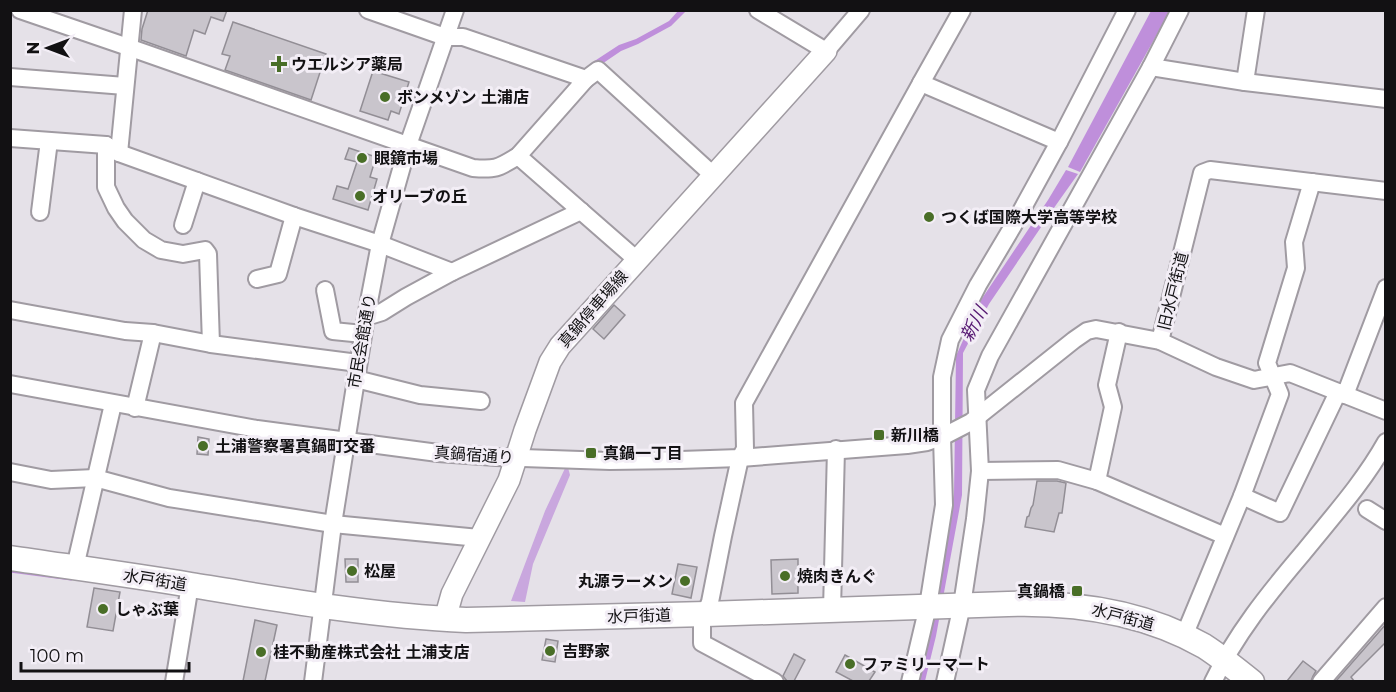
<svg xmlns="http://www.w3.org/2000/svg" width="1396" height="692" viewBox="0 0 1396 692" font-family="Montserrat,'Noto Sans JP',sans-serif">
<rect width="100%" height="100%" fill="#e5e1e8"/>
<path fill="#c9a7de" d="M567,464L570,475L533,564L525,602L511,601L545,511Z"/>
<g fill="#bf8fdb">
<path d="M678,11H686L671,26L638,44L621,51L596,68L593,62L619,45L636,39L669,21Z"/>
<path d="M1151,11H1170L1080,172L1068,167Z"/>
<path d="M1066,170L1078,174L1056,205L989,304L963,353L962,495L936,636L925,681L917,682L954,494L956,356L981,300L1048,200Z"/>
</g>
<g fill="none" stroke-linecap="round" stroke-linejoin="round">
<path stroke="#bf8fdb" stroke-width="3" d="M10,571L71,579"/>
</g>
<g fill="#c9c5cc" stroke="#928e95" stroke-width="1.5">
<path d="M148,10H227L223,21L211,17L205,34L194,30L186,56L141,40L142,29Z"/>
<path d="M233,22L326,54L311,100L225,70L230,56L222,54Z"/>
<path d="M373,71L409,82L399,114L391,111L388,120L360,111Z"/>
<path d="M349,148L376,157L370,177L377,179L368,210L333,199L337,186L348,189L357,162L345,159Z"/>
<path d="M614,305L625,315L604,339L593,329Z"/>
<path d="M198,437L209,439L208,455L197,454Z"/>
<path d="M1037,481H1057L1066,483L1062,513H1059L1054,532L1025,527L1027,517L1029,516L1031,508L1033,505Z"/>
<path d="M345,559H358V582H346Z"/>
<path d="M798,559V593L772,594L771,560Z"/>
<path d="M678,564L697,567L691,598L672,594Z"/>
<path d="M94,588L120,592L113,631L87,627Z"/>
<path d="M255,620L277,625L265,681H243Z"/>
<path d="M1386,624V642L1351,677L1354,681H1336Z"/>
<path d="M546,639L558,641L555,662L542,660Z"/>
<path d="M794,654L805,660L794,681H787L783,676Z"/>
<path d="M845,655L875,672L869,681H853L836,672Z"/>
<path d="M1303,661L1316,671L1313,676L1311,681H1287Z"/>
</g>
<g fill="none" stroke-linecap="round" stroke-linejoin="round">
<defs>
<g id="minor">
<path d="M20,10L128,47L473,168C496,170 498,168 518,156L637,260"/>
<path d="M368,10L445,37H463L586,79L518,156"/>
<path d="M758,10L826,51L861,10"/>
<path d="M962,10L921,83L1059,142"/>
<path d="M1151,67L1245,82L1386,99"/>
<path d="M10,77L125,86"/>
<path d="M586,79L598,70L714,176"/>
<path d="M1245,82L1256,10"/>
<path d="M10,138L106,145L119,153L294,216L380,244L452,272"/>
<path d="M106,145V187L116,208L125,221L144,240L161,250L183,254L205,250L208,254L211,344"/>
<path d="M119,153L133,10"/>
<path d="M40,212L49,141"/>
<path d="M183,225L197,181"/>
<path d="M257,279L278,274L294,216"/>
<path d="M325,290L333,331L363,334"/>
<path d="M10,310L125,331L153,333L211,344L358,363"/>
<path d="M366,317L382,312L406,297L452,272L581,211"/>
<path d="M1119,332L1107,385L1113,407L1097,481L1225,536"/>
<path d="M1160,341L1202,173L1210,170L1386,191"/>
<path d="M356,379L420,395L481,401"/>
<path d="M10,384L257,429L438,453L496,457L610,461L680,460L740,458L907,445L927,442L942,437L971,422L1074,340L1087,331L1096,329L1149,339L1160,341L1216,367L1254,380L1290,373L1386,411"/>
<path d="M1345,395L1386,288"/>
<path d="M135,408L153,333"/>
<path d="M980,471L1058,470L1097,481"/>
<path d="M10,472L51,480L95,478L169,498L333,524L479,538"/>
<path d="M1242,496L1280,513L1338,392"/>
<path d="M1367,509L1386,521"/>
<path d="M75,567L113,404"/>
<path d="M832,610L836,449"/>
<path d="M1184,636L1242,496L1280,394L1267,363L1296,268L1294,242L1312,182"/>
<path d="M174,682L190,585"/>
<path d="M313,682L333,524L366,317L380,244L408,145L455,10"/>
<path d="M775,682L702,643V621L710,602L723,536L740,458L745,449L744,403L921,83"/>
<path d="M910,682L928,606L944,505L942,437V377L950,340L978,285L1013,226L1059,142L1127,10"/>
<path d="M945,682L962,605L975,519L980,471L976,390L990,356L1151,67L1180,10"/>
<path d="M1213,682C1235,635 1269,593 1303,553C1332,517 1363,483 1386,442"/>
<path d="M1321,682L1386,607"/>
</g>
<path id="major" d="M445,619L452,594L509,480L525,430L550,362L560,346L826,51"/>
<path id="highway" d="M10,558C71,567 131,575 191,585C282,600 374,616 466,620L706,614L1008,604C1076,602 1144,612 1204,646C1221,657 1236,669 1252,682"/>
</defs>
<use href="#minor" stroke="#a09ba2" stroke-width="20"/>
<use href="#major" stroke="#a09ba2" stroke-width="24"/>
<use href="#highway" stroke="#a09ba2" stroke-width="27"/>
<use href="#minor" stroke="#fff" stroke-width="16"/>
<use href="#major" stroke="#fff" stroke-width="21"/>
<use href="#highway" stroke="#fff" stroke-width="24"/>
</g>
<g fill="#496e27" stroke="#f3eef6" stroke-width="2">
<path d="M276 55h6v6h6v6h-6v6h-6v-6h-6v-6h6z"/>
<circle cx="385" cy="97" r="6"/>
<circle cx="362" cy="158" r="6"/>
<circle cx="360" cy="196" r="6"/>
<circle cx="929" cy="217" r="6"/>
<rect x="873" y="429" width="12" height="12" rx="3"/>
<circle cx="203" cy="446" r="6"/>
<rect x="585" y="447" width="12" height="12" rx="3"/>
<circle cx="352" cy="571" r="6"/>
<circle cx="785" cy="576" r="6"/>
<circle cx="685" cy="581" r="6"/>
<rect x="1071" y="585" width="12" height="12" rx="3"/>
<circle cx="103" cy="609" r="6"/>
<circle cx="550" cy="651" r="6"/>
<circle cx="261" cy="652" r="6"/>
<circle cx="850" cy="664" r="6"/>
</g>
<g text-anchor="middle" dominant-baseline="central" stroke-width="6" stroke-linejoin="round" paint-order="stroke">
<g font-size="16" font-weight="bold" fill="#121113" stroke="#f3eef6" text-anchor="start">
<text x="291" y="64">ウエルシア薬局</text>
<text x="397" y="97">ボンメゾン 土浦店</text>
<text x="374" y="158">眼鏡市場</text>
<text x="372" y="196">オリーブの丘</text>
<text x="941" y="217">つくば国際大学高等学校</text>
<text x="891" y="435">新川橋</text>
<text x="215" y="446">土浦警察署真鍋町交番</text>
<text x="603" y="453">真鍋一丁目</text>
<text x="364" y="571">松屋</text>
<text x="797" y="576">焼肉きんぐ</text>
<text x="673" y="581" text-anchor="end">丸源ラーメン</text>
<text x="1065" y="591" text-anchor="end">真鍋橋</text>
<text x="115" y="609">しゃぶ葉</text>
<text x="562" y="651">吉野家</text>
<text x="273" y="652">桂不動産株式会社 土浦支店</text>
<text x="862" y="664">ファミリーマート</text>
</g>
<g font-size="16" fill="#121113" stroke="#f3eef6">
<text transform="translate(1173 291) rotate(-76)">旧水戸街道</text>
<text transform="translate(593 309) rotate(-49)">真鍋停車場線</text>
<text transform="translate(362 341) rotate(-80)">市民会館通り</text>
<text transform="translate(474 455) rotate(4)">真鍋宿通り</text>
<text transform="translate(155 580) rotate(9)">水戸街道</text>
<text transform="translate(639 616) rotate(-2)">水戸街道</text>
<text transform="translate(1123 617) rotate(15)">水戸街道</text>
</g>
<g font-size="18" font-style="italic" fill="#541670" stroke="#f3eef6">
<text transform="translate(974 324) rotate(-62)">新川</text>
</g>
</g>
<rect width="1396" height="692" fill="none" stroke="#121113" stroke-width="24"/>
<g transform="translate(48 48) rotate(270)" stroke="#f3eef6" stroke-width="4.5" paint-order="stroke">
<path d="M0-4.5L10 22L0 15L-10 22Z" fill="#121113"/>
<text y="-9" font-size="16" font-weight="bold" text-anchor="middle" fill="#121113">N</text>
</g>
<path d="M21 662v9h168v-9" fill="none" stroke="#121113" stroke-width="3"/>
<text x="30" y="662" font-size="18" fill="#121113" stroke="#f3eef6" stroke-width="4.5" paint-order="stroke">100 m</text>
</svg>
